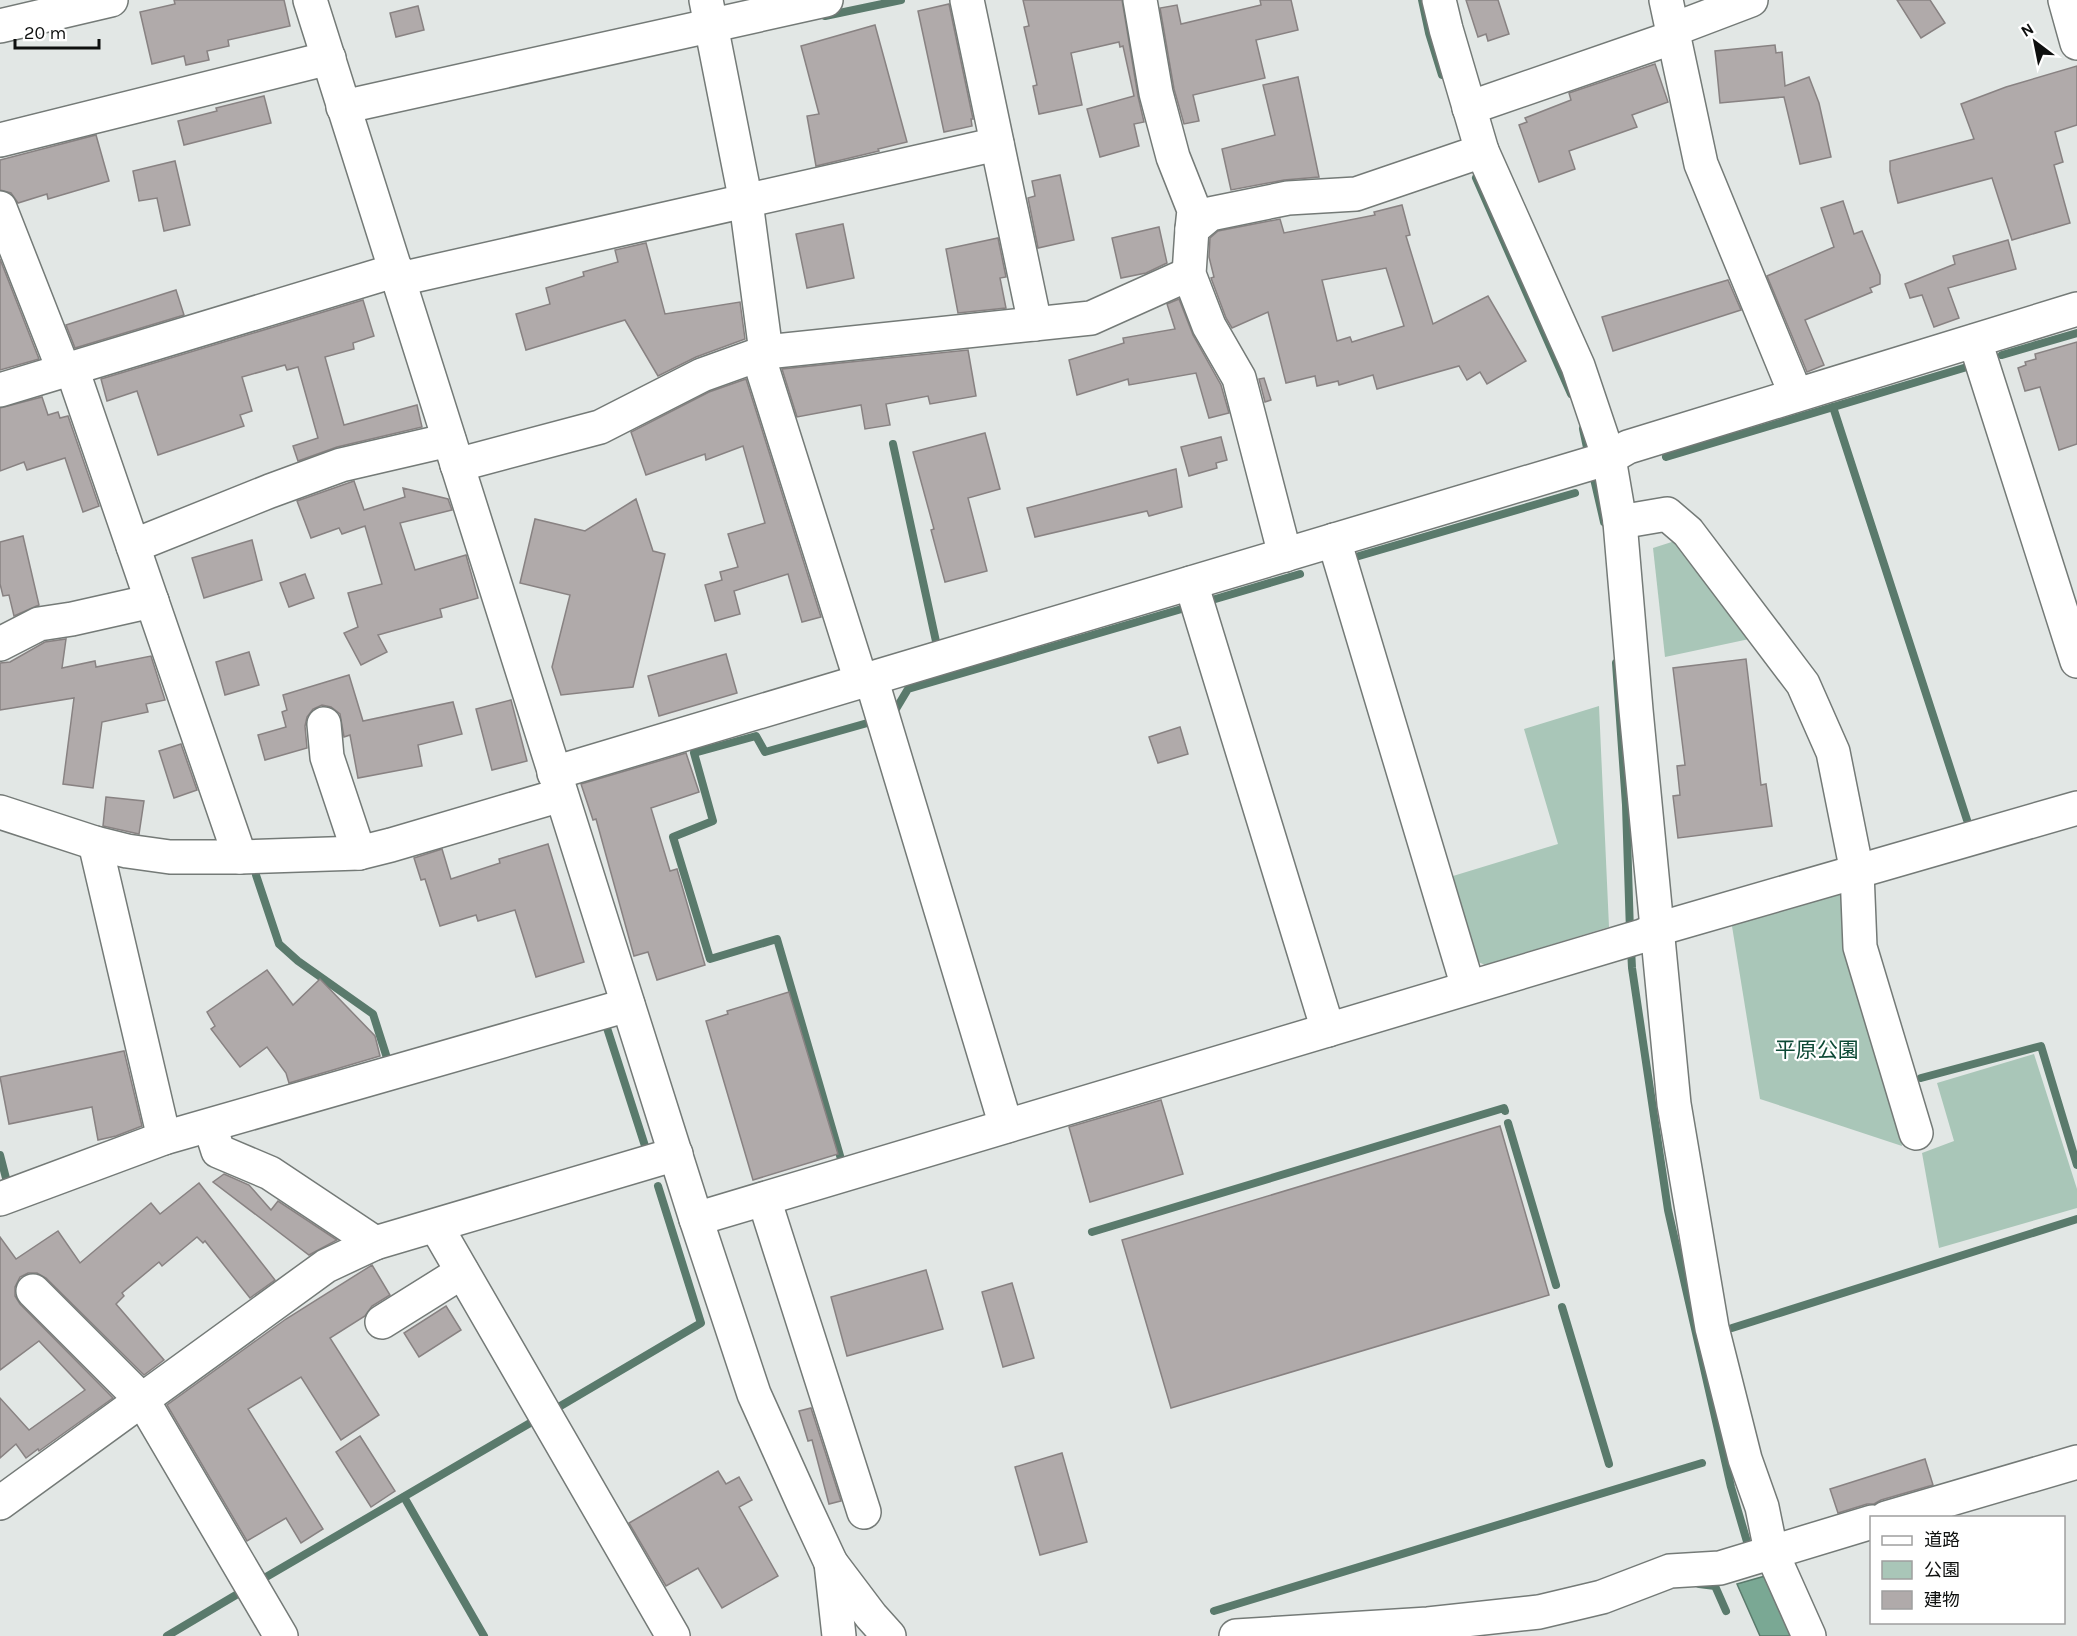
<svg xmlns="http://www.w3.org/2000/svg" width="2077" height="1636" viewBox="0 0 2077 1636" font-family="Karla,'Noto Sans JP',sans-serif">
<rect width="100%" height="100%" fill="#e2e7e5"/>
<g fill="#a9c6b8">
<path d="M1678,540L1754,638L1665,657L1653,548Z"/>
<path d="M1599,706L1609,927L1485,965L1476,961L1453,876L1558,844L1524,729Z"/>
<path d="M1840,888L1892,1072L1902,1146L1760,1099L1731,920Z"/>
<path d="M2034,1054L2077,1189V1208L1939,1248L1922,1153L1954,1141L1937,1083Z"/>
</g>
<path fill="#7aa894" stroke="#5a7a6c" stroke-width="1.5" d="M1772,1574L1791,1636H1760L1737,1584Z"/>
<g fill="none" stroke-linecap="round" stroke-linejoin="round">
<g stroke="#5a7a6c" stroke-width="8">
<path d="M1422,0L1429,33L1442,75"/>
<path d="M825,16L901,0"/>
<path d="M1476,178L1571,394"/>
<path d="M2002,355L2077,333"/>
<path d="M1833,407L1967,820"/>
<path d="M1583,429L1589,457"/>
<path d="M893,444L937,646"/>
<path d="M1666,457L1967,367"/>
<path d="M1592,470L1604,522"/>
<path d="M1359,556L1575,493"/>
<path d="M1212,600L1300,574"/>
<path d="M1616,663L1626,805L1630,932"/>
<path d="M896,709L908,689L1185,608"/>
<path d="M256,875L279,944L298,961L373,1014L388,1061L383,1063"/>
<path d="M1631,948L1632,968L1668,1210L1731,1487L1750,1552"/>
<path d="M607,1028L646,1149"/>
<path d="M1921,1078L2041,1046L2077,1165"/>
<path d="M1508,1123L1556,1285"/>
<path d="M0,1155L7,1182"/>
<path d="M841,1159L777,939L710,959L673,837L713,821L694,753L756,736L765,752L871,722"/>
<path d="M1092,1232L1504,1108L1505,1111"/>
<path d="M1562,1307L1609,1464"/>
<path d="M1732,1328L2077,1219"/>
<path d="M557,1408L701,1323L658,1186"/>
<path d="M404,1497L484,1636"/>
<path d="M261,1580L537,1419"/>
<path d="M1699,1584L1715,1586L1726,1611"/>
<path d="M1214,1611L1702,1463"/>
<path d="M167,1636L241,1592"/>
</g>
</g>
<g fill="#b0aaaa" stroke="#888282" stroke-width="1.5" fill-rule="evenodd">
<path d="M174,0H284L290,26L228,40L229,46L207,51L209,60L186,65L184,56L152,64L140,12L175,4Z"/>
<path d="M1023,0H1122L1138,96L1144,122L1134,124L1139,146L1100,157L1087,109L1134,96L1123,46L1120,47L1119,42L1071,53L1082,105L1039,114L1033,86L1037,85L1024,27L1029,26Z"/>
<path d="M1260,0H1291L1298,30L1256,40L1265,78L1193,95L1199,121L1184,124L1174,89L1160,8L1177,5L1181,24L1261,5Z"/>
<path d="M1466,0H1498L1509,34L1488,41L1486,34L1478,37Z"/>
<path d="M1897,0H1930L1945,23L1921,38Z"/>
<path d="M949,4L973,119H971L972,126L944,132L918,11Z"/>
<path d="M418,6L424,30L396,37L390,13Z"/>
<path d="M875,25L907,142L878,149L879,151L816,166L807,116L819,114L801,46Z"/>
<path d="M1775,45L1776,53L1782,52L1785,86L1809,77L1819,103L1831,157L1800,164L1784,97L1720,103L1715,51Z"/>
<path d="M1655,64L1668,102L1632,115L1637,127L1569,151L1575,169L1539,182L1519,125L1527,122L1525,118L1571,100L1569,93Z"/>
<path d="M2077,66V125L2055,132L2063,162L2054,165L2070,223L2012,240L1992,178L1898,203L1890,171V161L1974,139L1961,104L2006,87Z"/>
<path d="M1298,77L1319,177L1284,180L1231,190L1222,149L1275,135L1263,85Z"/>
<path d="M264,96L271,123L184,145L178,121L217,111L216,108Z"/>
<path d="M96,135L109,181L48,199L47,194L18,203L11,193L0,190V160Z"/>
<path d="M175,161L190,225L164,231L157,198L139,201L133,171Z"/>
<path d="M1060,175L1074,240L1038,248L1028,198L1035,196L1032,181Z"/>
<path d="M1843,201L1854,234L1862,231L1880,275V284L1870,288L1872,292L1805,320L1824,365L1807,372L1767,276L1834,247L1821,208Z"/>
<path d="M1402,205L1410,235L1406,236L1433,324L1488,296L1526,361L1487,384L1480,372L1467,380L1459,366L1377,389L1373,375L1339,385L1338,381L1317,386L1315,376L1286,383L1268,312L1232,328L1226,318L1211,278L1214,277L1209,257L1210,238L1218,231L1280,219L1284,233L1375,215L1374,212ZM1386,268L1404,326L1352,342L1350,337L1337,341L1322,280Z"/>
<path d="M843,224L854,278L807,288L796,234Z"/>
<path d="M1159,227L1167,263L1146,273L1121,278L1112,238Z"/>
<path d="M998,238L1006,277L1000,278L1006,308L958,313L946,249Z"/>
<path d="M2008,240L2016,269L1948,288L1959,318L1934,327L1922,295L1910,298L1905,284L1955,264L1953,256Z"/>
<path d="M646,243L665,314L740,302L745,339L696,357L658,376L625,320L526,350L516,314L550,304L546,288L584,276L583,272L618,262L615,250Z"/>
<path d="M0,259L39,359L0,370Z"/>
<path d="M1728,280L1741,310L1613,351L1602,317Z"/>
<path d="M176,290L184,315L75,348L66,325Z"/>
<path d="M1179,299L1193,335L1221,385L1229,413L1209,418L1196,373L1129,385L1128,379L1077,395L1069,360L1124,343L1123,338L1175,329L1167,304Z"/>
<path d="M363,300L374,336L353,343L354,349L325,357L344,425L417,405L422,427L337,447L298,461L293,446L318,438L298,367L287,370L285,365L242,377L252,411L240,415L244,426L158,455L137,391L107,401L101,379Z"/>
<path d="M2077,342V444L2059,450L2040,387L2025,391L2018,368L2026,365L2025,362L2036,359L2035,354Z"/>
<path d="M968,350L976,396L930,404L928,396L886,404L890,425L865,429L861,405L797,417L782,369Z"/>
<path d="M1264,378L1271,400L1265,402L1259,379Z"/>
<path d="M746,379L821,617L802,622L788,574L734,591L740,614L715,621L705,585L722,580L720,572L738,567L728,534L765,523L743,446L706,460L705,454L646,475L631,432L709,392Z"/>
<path d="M42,397L48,415L58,412L60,418L68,416L99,506L83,512L65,458L27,470L24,462L0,471V408Z"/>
<path d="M985,433L1000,489L968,498L987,571L945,582L931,530L934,529L913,452Z"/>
<path d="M1221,437L1227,460L1216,463L1217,468L1189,476L1181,447Z"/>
<path d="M1176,469L1182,507L1149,516L1147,511L1035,537L1027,508Z"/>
<path d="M354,481L364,510L405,497L403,488L448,499L452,510L400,523L415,570L466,555L478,598L440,609L442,617L378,635L387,652L361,665L344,633L358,627L348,593L382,584L365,526L342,534L339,528L311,538L297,501Z"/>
<path d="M636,499L653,551L665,554L633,687L561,695L552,667L570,595L520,583L535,519L585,531Z"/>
<path d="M23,536L39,605L14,616L9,595L3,596L0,584V542Z"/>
<path d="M252,540L262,580L204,598L192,558Z"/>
<path d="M305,574L314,598L289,607L280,583Z"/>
<path d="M66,639L62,668L95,661L96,667L151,656L165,700L146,704L148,712L102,722L93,788L63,784L74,698L0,710V663L10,662L45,642Z"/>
<path d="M249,652L259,685L225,695L216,662Z"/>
<path d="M726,654L737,693L659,716L648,676Z"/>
<path d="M1746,659L1761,785L1766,784L1772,826L1678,838L1673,796L1680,795L1677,766L1685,765L1673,668Z"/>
<path d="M349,675L363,721L453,702L462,734L418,745L422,766L358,778L350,735L344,737L340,714L331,707L322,705L313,709L307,717L305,726L307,748L265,760L258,735L286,727L282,712L287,710L283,695Z"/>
<path d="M511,700L527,761L492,770L476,709Z"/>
<path d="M1180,727L1188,754L1158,763L1149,737Z"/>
<path d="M181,744L197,790L174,798L159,751Z"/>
<path d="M686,753L699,792L651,808L670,871L677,869L705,965L657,980L648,952L634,956L596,819L593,820L581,784Z"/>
<path d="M106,797L144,801L139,834L103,826Z"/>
<path d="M548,844L584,962L536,977L515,910L478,921L476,915L440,926L425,879L421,880L414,858L442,849L451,879L500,863L499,859Z"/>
<path d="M267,970L293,1005L320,979L375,1036L380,1056L289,1083L286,1073L267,1047L240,1067L211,1029L215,1026L207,1012Z"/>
<path d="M789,992L838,1154L753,1180L706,1021L728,1014L727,1011Z"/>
<path d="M124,1051L142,1126L116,1136L98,1140L92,1107L9,1124L0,1077Z"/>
<path d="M1161,1100L1183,1174L1090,1202L1069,1127Z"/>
<path d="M1500,1126L1549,1295L1171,1408L1122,1240Z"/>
<path d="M224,1174L249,1185L271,1210L278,1201L337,1240L309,1255L213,1182Z"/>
<path d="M199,1183L275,1280L250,1298L205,1241L203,1243L197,1237L162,1266L159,1262L122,1293L124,1296L116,1304L164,1360L144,1375L46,1278L37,1273H28L20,1277L15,1287V1296L20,1304L113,1398L39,1451L38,1449L26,1458L16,1444L0,1458V1398L29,1430L85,1390L39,1341L0,1370V1237L16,1259L58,1231L80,1263L151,1203L160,1214Z"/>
<path d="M372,1265L390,1295L372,1306L365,1316L330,1338L379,1415L341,1440L301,1377L248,1409L323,1529L301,1543L286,1518L247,1541L167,1405L286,1319Z"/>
<path d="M926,1270L943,1329L847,1356L831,1297Z"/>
<path d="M1012,1283L1034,1358L1003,1367L982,1292Z"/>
<path d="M446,1306L461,1330L419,1357L404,1333Z"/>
<path d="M811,1408L841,1501L829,1504L812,1440L808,1441L799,1411Z"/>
<path d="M360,1436L395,1491L371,1507L336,1452Z"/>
<path d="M1062,1453L1087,1542L1040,1555L1015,1467Z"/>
<path d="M1925,1459L1933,1485L1881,1500L1874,1504H1867L1838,1513L1830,1489Z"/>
<path d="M718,1471L726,1484L739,1477L752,1500L739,1507L778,1576L722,1608L698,1568L666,1586L629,1523Z"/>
</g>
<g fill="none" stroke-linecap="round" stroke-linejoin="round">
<defs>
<g id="minor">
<path d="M310,0L696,1219L754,1394L803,1503L831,1563L871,1616L889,1636"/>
<path d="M706,0L746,202L766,352"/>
<path d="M967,0L1035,324"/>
<path d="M1140,0L1156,93L1173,157L1194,210L1192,229"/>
<path d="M1666,0L1701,164L1796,395"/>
<path d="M2065,0L2077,43"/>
<path d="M0,26L111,0"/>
<path d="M1672,30L1751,0"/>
<path d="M343,107L826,0"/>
<path d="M1469,108L1674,37"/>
<path d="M0,140L329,58"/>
<path d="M1482,151L1578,366L1609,458L1620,522L1636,710L1674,1104L1712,1328L1745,1459L1762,1507L1771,1551L1809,1636"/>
<path d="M0,208L64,371"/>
<path d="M400,279L997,144"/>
<path d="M1975,341L2077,661"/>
<path d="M758,355L861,681"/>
<path d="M72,369L240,857"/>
<path d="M0,390L397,270"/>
<path d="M457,465L600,427L702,375L766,352L1091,318L1189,274"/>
<path d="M1620,522L1667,514L1688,532L1803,684L1833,752L1857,872L1860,947L1916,1133"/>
<path d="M1334,540L1468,987"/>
<path d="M133,546L270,491L341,465L449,440"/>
<path d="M1285,555L1239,378L1209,326L1189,274L1192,229L1210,214L1288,198L1356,194L1482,151L1446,29L1439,0"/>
<path d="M1191,583L1328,1030"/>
<path d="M0,644L39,624L72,619L152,601"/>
<path d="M871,678L1006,1126"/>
<path d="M324,724L327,757L359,853"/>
<path d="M554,773L1569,470L1609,458L1628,447L2077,309"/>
<path d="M0,812L95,843L127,851L170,857H240L359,853L391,845L561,795"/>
<path d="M95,843L164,1138"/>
<path d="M210,1126L218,1151L270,1173L375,1243"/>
<path d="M0,1199L164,1138L628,1005"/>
<path d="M764,1199L864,1512"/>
<path d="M696,1219L1642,936L1658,929L2077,808"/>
<path d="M436,1226L673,1636"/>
<path d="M33,1291L143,1401L281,1636"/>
<path d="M382,1322L462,1272"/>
<path d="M0,1503L326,1266L375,1243L676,1154"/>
<path d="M1886,1518L2077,1462"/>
<path d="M831,1563L839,1636"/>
<path d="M1236,1636L1428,1624L1539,1612L1602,1597L1670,1571L1720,1568L1872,1522"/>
</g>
</defs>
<use href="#minor" stroke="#747a77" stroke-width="36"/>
<use href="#minor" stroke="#fff" stroke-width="33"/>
</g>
<g text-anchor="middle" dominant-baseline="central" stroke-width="4.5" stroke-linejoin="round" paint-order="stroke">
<g font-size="21" fill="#0c4935" stroke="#fff">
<text x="1817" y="1050">平原公園</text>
</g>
</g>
<rect x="1870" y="1516" width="195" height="108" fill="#ffffff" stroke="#9f9f9f" stroke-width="1.5"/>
<rect x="1882" y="1536" width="30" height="9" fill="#ffffff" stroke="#9f9f9f" stroke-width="1.5"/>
<text x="1924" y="1546" font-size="18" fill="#0e100f">道路</text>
<rect x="1882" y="1561" width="30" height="18" fill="#a9c6b8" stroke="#9f9f9f" stroke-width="1.5"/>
<text x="1924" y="1576" font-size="18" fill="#0e100f">公園</text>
<rect x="1882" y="1591" width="30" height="18" fill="#b0aaaa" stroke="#9f9f9f" stroke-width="1.5"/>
<text x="1924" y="1606" font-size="18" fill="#0e100f">建物</text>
<g transform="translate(2035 42) rotate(328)" stroke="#ffffff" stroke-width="4.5" paint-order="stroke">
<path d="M0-4.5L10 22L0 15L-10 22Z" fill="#0e100f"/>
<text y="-9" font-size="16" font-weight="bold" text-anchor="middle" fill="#0e100f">N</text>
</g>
<path d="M15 39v9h84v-9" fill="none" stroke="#0e100f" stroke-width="3"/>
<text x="24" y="39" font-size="18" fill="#0e100f" stroke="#ffffff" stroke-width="4.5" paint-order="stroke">20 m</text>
</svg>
